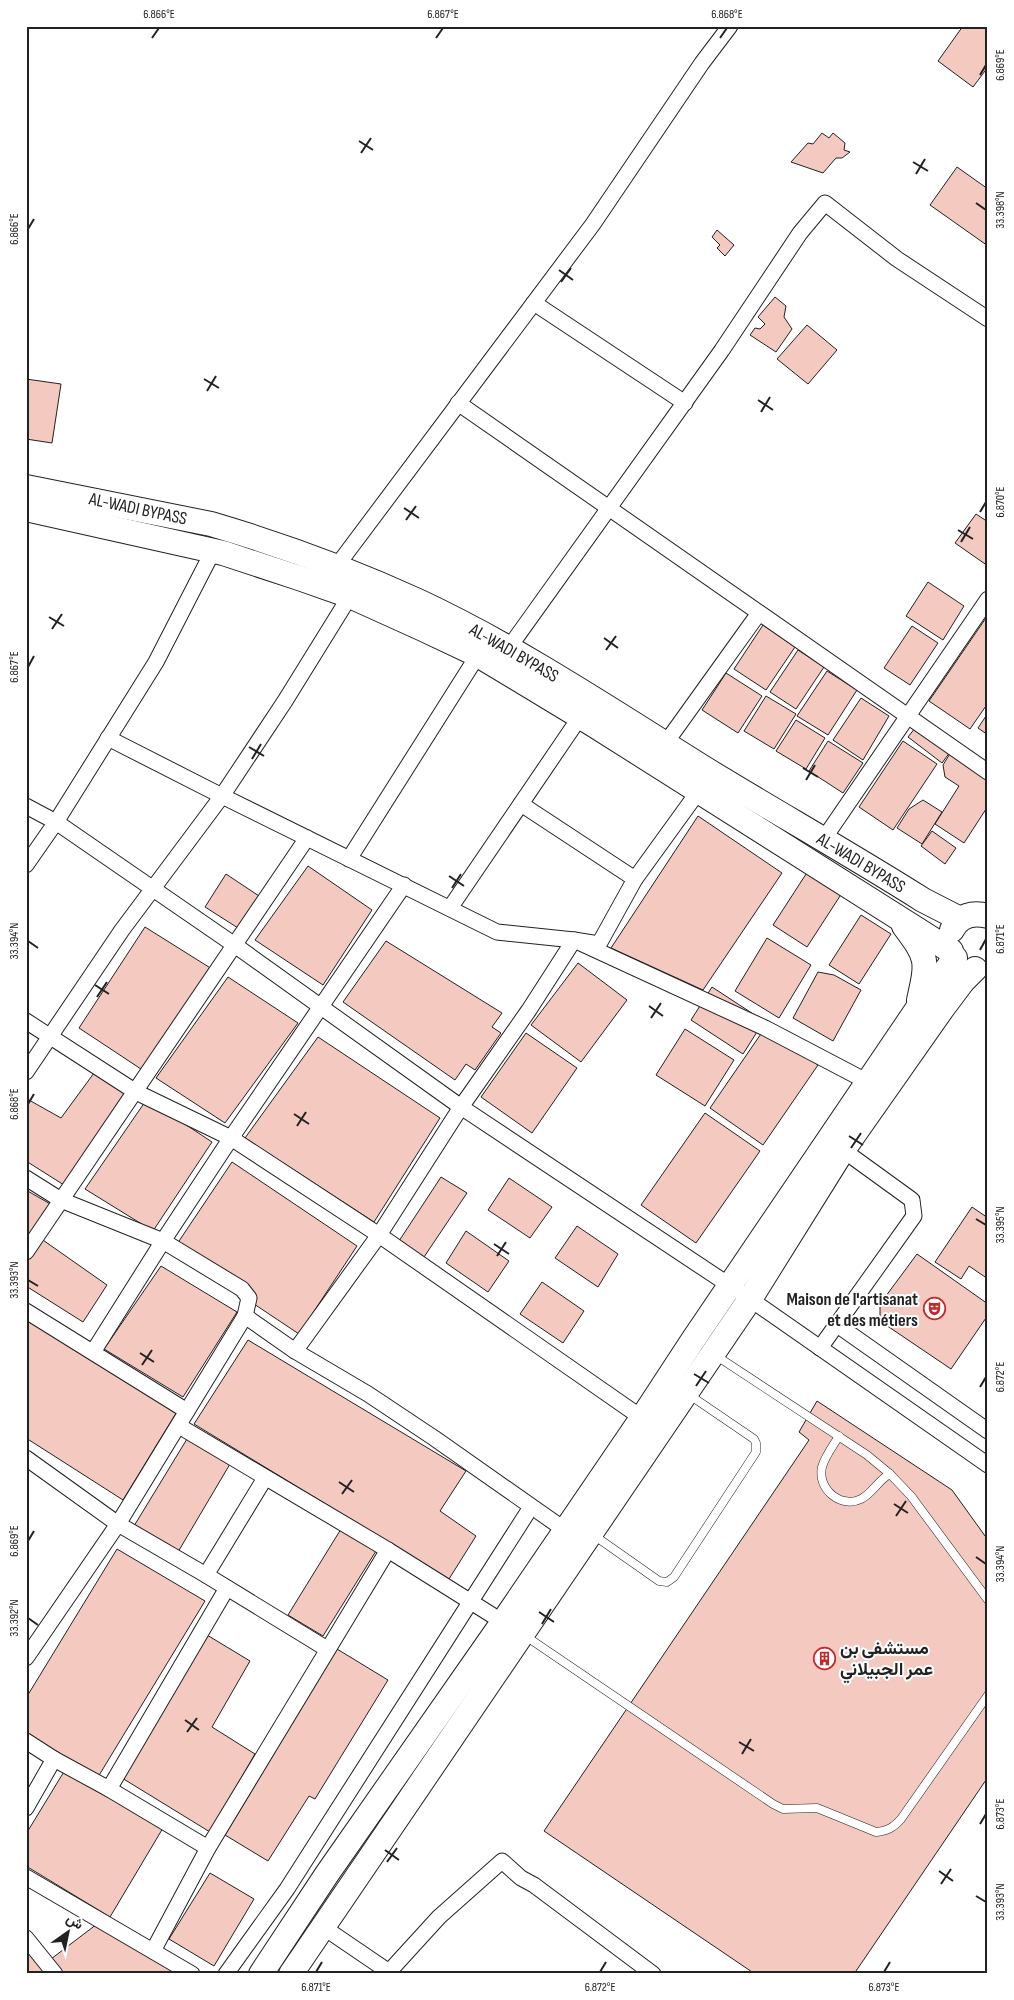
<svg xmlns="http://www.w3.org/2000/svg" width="1014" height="2000" viewBox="0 0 1014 2000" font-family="'Sofia Sans Condensed',Vazirmatn,sans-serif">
<rect width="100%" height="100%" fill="#fff"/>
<g fill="#f3c9c0" stroke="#222">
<path d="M963,26L988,27V67L973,87L938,61Z"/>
<path d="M822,133L829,138L833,133L845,143L844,150L850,152L842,158H836L823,173L791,162L808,143L813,144Z"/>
<path d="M957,167L988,189V246L930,205Z"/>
<path d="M717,230L734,245L725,256L717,248L720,245L712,237Z"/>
<path d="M775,297L786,306L784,317L792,329L776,352L750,335L755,328L760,329L765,324L758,317Z"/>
<path d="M807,325L837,350L808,384L777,359Z"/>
<path d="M26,379L61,384L52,443L26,439Z"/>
<path d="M976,514L988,522V566L955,543Z"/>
<path d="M928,582L964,606L943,640L906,616Z"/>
<path d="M988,615V703L970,729L929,701Z"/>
<path d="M763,625L795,647L766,690L734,669Z"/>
<path d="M912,626L938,643L910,685L884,668Z"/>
<path d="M798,650L824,667L796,709L770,692Z"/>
<path d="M827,671L857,690L828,735L797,716Z"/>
<path d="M726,673L762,696L738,733L702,710Z"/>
<path d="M766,696L796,714L774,749L744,731Z"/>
<path d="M861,698L889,716L863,760L833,740Z"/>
<path d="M988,713V735L978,728Z"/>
<path d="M796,720L825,738L806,769L776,751Z"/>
<path d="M919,723L953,748L942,763L908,737Z"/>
<path d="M828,741L863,763L843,793L809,771Z"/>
<path d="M903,741L937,764L893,830L859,807Z"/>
<path d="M951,752L988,776V806L964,843L935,824L959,786L945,777L943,765Z"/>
<path d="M923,800L942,812L922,844L897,828L909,809Z"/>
<path d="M698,816L782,873L703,990L611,948Z"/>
<path d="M932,831L956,848L945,864L921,846Z"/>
<path d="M308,866L372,910L323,985L255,940Z"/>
<path d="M808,871L842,893L807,947L773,925Z"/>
<path d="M226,874L259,896L238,928L205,907Z"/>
<path d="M861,915L891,934L859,984L829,965Z"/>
<path d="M145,927L212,969L141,1069L79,1028Z"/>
<path d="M767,938L811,965L779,1018L735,991Z"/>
<path d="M386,941L502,1013L492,1027L501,1033L475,1070L466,1064L455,1080L343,1002Z"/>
<path d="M578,963L627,1000L581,1062L531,1025Z"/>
<path d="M818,972L834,975L861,990L833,1041L793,1018Z"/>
<path d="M228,977L298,1023L225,1123L156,1078Z"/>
<path d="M712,987L764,1021L743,1054L691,1020Z"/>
<path d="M765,1028L818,1065L763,1145L710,1108Z"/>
<path d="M685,1029L734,1060L705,1106L656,1075Z"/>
<path d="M526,1033L577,1068L532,1133L481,1097Z"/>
<path d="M318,1037L440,1118L374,1222L245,1138Z"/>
<path d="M94,1073L125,1092L64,1185L26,1161V1105L29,1100L61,1118Z"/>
<path d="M147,1099L212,1142L153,1231L85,1189Z"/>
<path d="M705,1113L760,1151L696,1243L641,1205Z"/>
<path d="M232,1162L357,1246L299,1334L173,1250Z"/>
<path d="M441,1177L467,1193L424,1257L399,1241Z"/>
<path d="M509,1178L552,1207L530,1238L488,1210Z"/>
<path d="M26,1190L52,1205L26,1245Z"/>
<path d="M972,1207L988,1218V1279L969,1266L961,1279L935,1262Z"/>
<path d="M577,1226L618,1254L598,1287L555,1258Z"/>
<path d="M466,1231L509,1261L488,1292L446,1263Z"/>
<path d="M40,1238L107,1285L83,1322L26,1286V1259Z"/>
<path d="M917,1254L988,1304V1315L951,1369L880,1321V1304Z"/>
<path d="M161,1266L237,1312L183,1397L104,1349Z"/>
<path d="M542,1282L584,1311L563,1343L520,1314Z"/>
<path d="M26,1320L178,1410L123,1500L26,1438Z"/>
<path d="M248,1340L466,1471L440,1511L476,1536L449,1579L194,1424Z"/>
<path d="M817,1401L952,1490L988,1540V1777L854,1974H755L544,1831L809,1440L799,1432Z"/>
<path d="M187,1439L230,1464L178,1552L134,1526Z"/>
<path d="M341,1529L376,1551L323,1636L288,1615Z"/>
<path d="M117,1549L205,1601L98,1777L26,1734V1698Z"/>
<path d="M207,1635L250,1661L212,1727L255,1754L210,1832L122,1778Z"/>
<path d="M337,1649L388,1680L315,1799L309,1796L268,1861L225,1835Z"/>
<path d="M65,1770L163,1828L110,1917L26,1866V1834Z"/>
<path d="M210,1873L254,1899L214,1966L169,1939Z"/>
<path d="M97,1924L183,1974H64L51,1959Z"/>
<path d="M26,1948L48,1974H26Z"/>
</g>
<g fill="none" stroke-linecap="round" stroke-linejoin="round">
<defs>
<g id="lane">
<path d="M715,1355L867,1455L890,1474L911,1496L988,1600"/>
<path d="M839,1436C833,1446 825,1456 822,1467C817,1489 841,1509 861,1499C873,1493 878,1480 890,1474"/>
<path d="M592,1534L659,1581L667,1582L674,1577L756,1452V1443L754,1439L688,1394"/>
<path d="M524,1635L773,1804L783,1809L817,1808L876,1832C887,1831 893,1828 901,1819L988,1695"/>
</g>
<g id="street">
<path d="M534,303L685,403"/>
<path d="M458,403L988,772"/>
<path d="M213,551L156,662L56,822L236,946L461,1107L750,1299L988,1465"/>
<path d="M336,567L593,224L702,63L730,26"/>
<path d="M508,649L722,350L800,233L825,203L897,259L988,319"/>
<path d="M108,738L222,796L497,932L574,940L765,1028L868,1082"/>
<path d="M665,744L759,613"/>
<path d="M521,804L635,879"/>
<path d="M26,806L56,822L26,865"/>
<path d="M823,840L988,599"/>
<path d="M349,859L478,655"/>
<path d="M450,908L580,717"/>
<path d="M26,1021L136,1092L231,1138L379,1235L642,1418"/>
<path d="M26,1072L122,930L222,796L285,701L350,596"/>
<path d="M26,1178L61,1200L163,1241L242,1289L249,1298L245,1316"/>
<path d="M26,1252L307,838"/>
<path d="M26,1311L187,1411"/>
<path d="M836,1324L988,1431"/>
<path d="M820,1348L914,1216L912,1200L843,1150"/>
<path d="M295,1351L379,1235L461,1107L529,1010L574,940L599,944L635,879L698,792"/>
<path d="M93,1352L163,1241L231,1138L404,885"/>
<path d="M179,1426L388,1550L503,1622"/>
<path d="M26,1458L118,1524L206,1575L327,1649"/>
<path d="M206,1575L265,1478"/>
<path d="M26,1658L118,1524L245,1316L295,1351L368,1394L434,1438L565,1530"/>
<path d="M26,1741L54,1759L26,1808"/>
<path d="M54,1759L109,1789L208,1848"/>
<path d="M109,1789L227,1588"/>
<path d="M26,1877L192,1974"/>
<path d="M323,1927L392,1974"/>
<path d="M26,1938L55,1974"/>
<path d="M153,1951L208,1848L388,1550"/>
<path d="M226,1974L287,1889L531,1507"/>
<path d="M387,1974L439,1917L502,1861L521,1878L534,1885L653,1974"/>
</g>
<g id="primary">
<path d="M26,487L211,524C282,545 353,571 420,602C520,649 614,712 707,770C779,814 852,855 923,900L960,919"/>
<path d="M26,509L223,553L299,578L350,596L423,629L478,655L594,725L951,951"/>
<path d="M904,926C928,958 928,960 919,1000"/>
<path d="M952,930C959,915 973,912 988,916"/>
<path d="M261,1974L327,1874L503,1622L642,1418L693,1340L918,1008L955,958"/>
<path d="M291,1974L750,1299L843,1150L942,1009L963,981L975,969"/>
</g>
</defs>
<use href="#lane" stroke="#222" stroke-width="9"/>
<use href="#street" stroke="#222" stroke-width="17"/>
<use href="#primary" stroke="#222" stroke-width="26"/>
<use href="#lane" stroke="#fff" stroke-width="8"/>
<use href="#street" stroke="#fff" stroke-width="15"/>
<use href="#primary" stroke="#fff" stroke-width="24"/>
</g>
<path fill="none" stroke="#222" stroke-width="2" d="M152,38L159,28M436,38L443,28M720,38L727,28M980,75L986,65M359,141L373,150M361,153L371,138M913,162L928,171M916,174L925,159M976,203L986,210M28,229L34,219M559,270L573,280M561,282L571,268M204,379L219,388M207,391L216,376M758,400L773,410M761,412L770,397M404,508L419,518M980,512L986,502M406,520L416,506M958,530L973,539M961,542L970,527M49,617L64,626M52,629L62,614M604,638L618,648M606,650L616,636M28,667L34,656M249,747L264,756M252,759L261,744M803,768L818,777M806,780L815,765M449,876L464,886M452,888L461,874M28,941L38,948M980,950L986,939M95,985L109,994M97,997L107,982M649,1006L663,1016M651,1018L661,1003M28,1104L34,1094M294,1114L309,1124M297,1126L306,1112M849,1136L863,1145M851,1148L861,1133M976,1219L986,1225M494,1244L509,1254M497,1256L506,1242M28,1280L38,1286M140,1353L154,1362M142,1365L152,1350M694,1374L709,1383M696,1386L706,1371M980,1387L986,1377M339,1482L354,1492M342,1494L352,1480M894,1504L908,1513M896,1516L906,1501M28,1541L34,1531M976,1557L986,1564M539,1612L554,1622M28,1618L38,1625M542,1624L551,1609M185,1720L199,1730M187,1732L197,1718M739,1742L754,1751M742,1754L751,1739M980,1824L986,1814M385,1850L399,1860M387,1862L397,1848M939,1871L953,1881M941,1884L951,1869M976,1896L986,1902M316,1972L322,1962M600,1972L606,1962M884,1972L890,1962"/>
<defs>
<symbol id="theatre-ring" viewBox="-11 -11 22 22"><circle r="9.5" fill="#fff" stroke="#c62828" stroke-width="1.5"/><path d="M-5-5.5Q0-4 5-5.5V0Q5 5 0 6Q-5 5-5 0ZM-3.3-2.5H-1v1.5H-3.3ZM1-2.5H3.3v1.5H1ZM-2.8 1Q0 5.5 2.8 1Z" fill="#c62828"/></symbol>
<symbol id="building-ring" viewBox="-11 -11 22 22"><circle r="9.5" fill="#fff" stroke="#c62828" stroke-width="1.5"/><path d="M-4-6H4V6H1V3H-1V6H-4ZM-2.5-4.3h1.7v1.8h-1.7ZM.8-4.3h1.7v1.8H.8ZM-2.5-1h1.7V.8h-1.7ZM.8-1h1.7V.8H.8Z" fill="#c62828"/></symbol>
</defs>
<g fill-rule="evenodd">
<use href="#theatre-ring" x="922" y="1296" width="25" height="25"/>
<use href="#building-ring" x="812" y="1646" width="25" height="25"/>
</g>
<g text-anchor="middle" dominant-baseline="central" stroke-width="4" stroke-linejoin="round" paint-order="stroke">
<g font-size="18" fill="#222" stroke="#fff">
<text transform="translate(138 509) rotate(12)">AL-WADI BYPASS</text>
<text transform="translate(514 653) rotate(30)">AL-WADI BYPASS</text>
<text transform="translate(861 863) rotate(31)">AL-WADI BYPASS</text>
</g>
<g font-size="18" font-weight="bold" fill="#222" stroke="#fff" text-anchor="end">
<text x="918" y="1299">Maison de l'artisanat<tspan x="918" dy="21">et des métiers</tspan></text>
<text x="840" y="1648" text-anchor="start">مستشفى بن<tspan x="840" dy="21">عمر الجبيلاني</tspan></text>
</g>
</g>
<rect width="1014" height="2000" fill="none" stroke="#ffffff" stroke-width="55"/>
<g transform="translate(68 1932) rotate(33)" stroke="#ffffff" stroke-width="4" paint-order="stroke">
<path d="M0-4L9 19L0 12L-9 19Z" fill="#222222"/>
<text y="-8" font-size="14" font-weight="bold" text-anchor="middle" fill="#222222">ش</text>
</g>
<rect x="28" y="28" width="958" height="1944" fill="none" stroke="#222" stroke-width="2"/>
<g font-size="12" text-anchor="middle" fill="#222">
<text x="159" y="18">6.866°E</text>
<text x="443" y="18">6.867°E</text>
<text x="727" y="18">6.868°E</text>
<text transform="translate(1000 65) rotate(-90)" y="4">6.869°E</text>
<text transform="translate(1000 210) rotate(-90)" y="4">33.398°N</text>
<text transform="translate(14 229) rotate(-90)" y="4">6.866°E</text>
<text transform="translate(1000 502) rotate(-90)" y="4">6.870°E</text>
<text transform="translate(14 667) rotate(-90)" y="4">6.867°E</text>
<text transform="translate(1000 939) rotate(-90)" y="4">6.871°E</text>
<text transform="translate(14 941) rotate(-90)" y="4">33.394°N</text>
<text transform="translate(14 1104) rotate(-90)" y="4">6.868°E</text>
<text transform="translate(1000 1225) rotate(-90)" y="4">33.395°N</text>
<text transform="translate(14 1280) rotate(-90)" y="4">33.393°N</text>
<text transform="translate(1000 1377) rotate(-90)" y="4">6.872°E</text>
<text transform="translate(14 1541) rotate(-90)" y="4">6.869°E</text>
<text transform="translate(1000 1564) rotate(-90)" y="4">33.394°N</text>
<text transform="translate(14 1618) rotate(-90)" y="4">33.392°N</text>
<text transform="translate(1000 1814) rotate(-90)" y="4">6.873°E</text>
<text transform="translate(1000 1902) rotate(-90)" y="4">33.393°N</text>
<text x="316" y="1991">6.871°E</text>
<text x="600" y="1991">6.872°E</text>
<text x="884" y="1991">6.873°E</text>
</g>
</svg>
